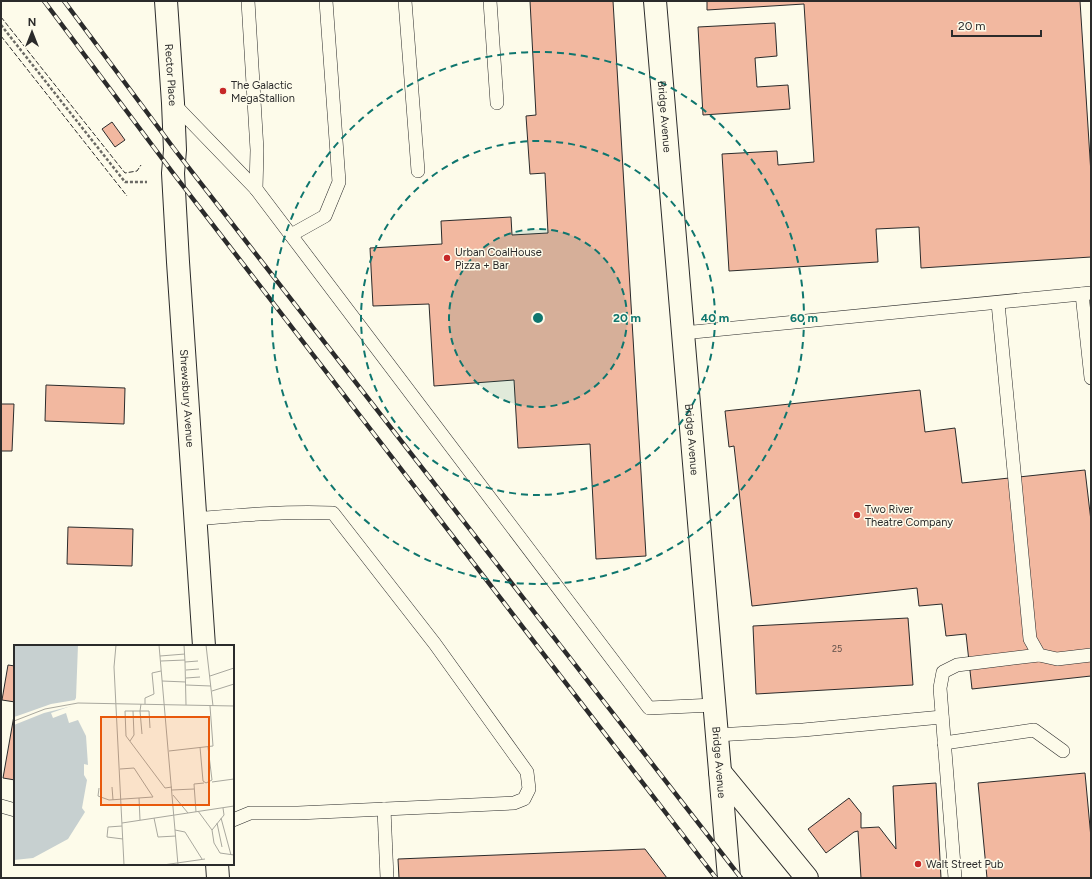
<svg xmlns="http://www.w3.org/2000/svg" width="1092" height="879" viewBox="0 0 1092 879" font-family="Figtree,sans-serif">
<rect width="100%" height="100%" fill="#fdfbea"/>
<g fill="#f2b8a0" stroke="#2b2b2b">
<path d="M530,1H613L646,556L596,559L590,444L518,448L514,380L434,386L429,304L373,306L370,248L442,244L441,221L511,217L512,235L548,233L545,173L530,174L526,116L536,115Z"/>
<path d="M707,1H1080L1091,174V257L921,268L919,227L876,229L878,262L729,271L722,154L777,151L778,165L814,162L804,4L707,10Z"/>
<path d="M775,23L777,56L755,58L757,87L788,85L790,109L703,115L698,27Z"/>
<path d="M112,122L125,140L115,147L102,129Z"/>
<path d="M46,385L125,388L124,424L45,421Z"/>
<path d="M920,390L925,432L955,428L962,483L1085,470L1091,521V676L972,689L966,634L946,636L942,604L919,606L917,588L752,606L734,446L729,447L725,411Z"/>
<path d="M1,404H14L12,451H1Z"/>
<path d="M68,527L133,529L132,566L67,564Z"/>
<path d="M908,618L913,685L756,694L753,626Z"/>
<path d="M8,665L15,666V702L2,700Z"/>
<path d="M15,710V780L3,778Z"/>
<path d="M1085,773L1091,838V878H987L978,783Z"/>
<path d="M936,783L941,878H861L858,831L854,832L826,853L808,829L849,798L861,813V828L879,827L896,849L893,786Z"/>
<path d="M645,849L667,878H399L398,859Z"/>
</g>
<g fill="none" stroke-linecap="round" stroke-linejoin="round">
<defs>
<g id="lane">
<path d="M248,1L257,150L256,189L649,708L714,705"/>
<path d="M405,1L418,171"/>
<path d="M490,1L497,103"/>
<path d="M173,103L256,189"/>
<path d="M291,235L325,216L339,182L326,1"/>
<path d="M1082,294L1091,378"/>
<path d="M998,303L1030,639L1039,655L1057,659L1091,655"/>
<path d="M683,333L1091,293"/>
<path d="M195,519C241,515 287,511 333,513L435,644L527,772L529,789L524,799L514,803L298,813H250L233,820"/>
<path d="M716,735L803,730L942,717"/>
<path d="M944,743L1034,730L1063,751"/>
<path d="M1,806L15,810"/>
<path d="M384,809L387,878"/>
<path d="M955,878L940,688L943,672L957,665L1039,655"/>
</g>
<g id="street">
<path id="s1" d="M655,1L729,878"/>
<path d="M720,772L807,878"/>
</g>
<g id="secondary">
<path id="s2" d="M166,1L173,103L175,150L173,173L178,262L204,646"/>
<path d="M217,864L218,878"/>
</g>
</defs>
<use href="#lane" stroke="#2b2b2b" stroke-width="14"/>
<use href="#street" stroke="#2b2b2b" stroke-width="24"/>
<use href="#secondary" stroke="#2b2b2b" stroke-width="24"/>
<path stroke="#6a6964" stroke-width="2.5" stroke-dasharray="3 2" stroke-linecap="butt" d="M1,25L125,182H147"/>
<use href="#lane" stroke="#fdfbea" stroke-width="13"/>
<use href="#street" stroke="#fdfbea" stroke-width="22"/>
<use href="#secondary" stroke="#fdfbea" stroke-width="22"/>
<defs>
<g id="rail">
<path d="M44,1L173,173L716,878"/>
<path d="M64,1L175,150L741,878"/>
</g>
</defs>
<use href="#rail" stroke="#2b2b2b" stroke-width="4.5"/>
<use href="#rail" stroke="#fdfbea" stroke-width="3" stroke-dasharray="9" stroke-linecap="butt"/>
<g stroke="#2b2b2b" stroke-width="1" stroke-dasharray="5 2" stroke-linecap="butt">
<path d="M1,17L125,173L137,171L141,165"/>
<path d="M1,36L127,196"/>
</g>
</g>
<circle cx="538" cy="318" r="89" fill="#0f766e" fill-opacity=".12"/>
<g fill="none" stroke="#0f766e" stroke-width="2" stroke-dasharray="7 5">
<circle cx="538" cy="318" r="89"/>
<circle cx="538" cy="318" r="177"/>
<circle cx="538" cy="318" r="266"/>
</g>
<g fill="#c62828" stroke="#fdfbea" stroke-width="1.5">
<circle cx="223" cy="91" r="4"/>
<circle cx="447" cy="258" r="4"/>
<circle cx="857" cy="515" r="4"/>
<circle cx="918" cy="864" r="4"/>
</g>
<g text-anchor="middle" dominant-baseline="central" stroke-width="3" stroke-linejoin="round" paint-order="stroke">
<g font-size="9" fill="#5d4e48">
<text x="837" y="648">25</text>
</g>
<g font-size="11" fill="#2b2b2b" stroke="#fdfbea">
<text stroke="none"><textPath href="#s2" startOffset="74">Rector Place</textPath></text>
<text stroke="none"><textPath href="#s1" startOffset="116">Bridge Avenue</textPath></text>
<text stroke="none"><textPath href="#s2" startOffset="398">Shrewsbury Avenue</textPath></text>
<text stroke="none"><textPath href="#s1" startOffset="440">Bridge Avenue</textPath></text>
<text stroke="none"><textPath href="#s1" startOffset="764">Bridge Avenue</textPath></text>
</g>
<g font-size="11" fill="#2b2b2b" stroke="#fdfbea" text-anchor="start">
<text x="231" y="85">The Galactic<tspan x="231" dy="13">MegaStallion</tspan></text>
<text x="455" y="252">Urban CoalHouse<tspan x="455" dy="13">Pizza + Bar</tspan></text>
<text x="865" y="509">Two River<tspan x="865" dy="13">Theatre Company</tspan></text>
<text x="926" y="864">Walt Street Pub</text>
</g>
</g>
<g transform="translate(14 645)">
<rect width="220" height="220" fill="#fdfbea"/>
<path d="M0,0H64L62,53L57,61L37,68L39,73L52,68L55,78L64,75L72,91L74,120L70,119V130L73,135L68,163L71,167L54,194L19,213L0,215Z" fill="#c7d0d0"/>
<path d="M61,55L58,61L30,68L0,80V72L6,70L37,59Z" fill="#fdfbea"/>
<path fill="none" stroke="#a9a89e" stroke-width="1" d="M102,0L100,22L110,220M145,0L164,220M170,0L171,17L184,16M192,0L199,61M146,11L171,9M147,16L171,15M171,17L172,60M172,25L185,24M196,31L220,23M172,33L186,32M148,36L172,37M172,40L197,41M198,46L220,39M127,59L126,66H111L112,91L151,143L158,142M131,59V53L140,49L138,28L147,26M0,76L31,64L64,58L220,61M128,89L126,66H135L136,83M116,96L120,90L119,66M186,102L189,136L192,138L198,135L194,102M155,106L199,101L196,61M198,137L220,134M98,142L99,155M85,143L84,151L95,155L139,152L120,123L106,124M158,145L180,144M159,150L174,168M125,153L126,175M184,166L198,185L200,198L206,208L220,210M182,167L180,139L190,138M140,173L144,192L162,191M207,173L217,210M108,178L220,161M203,178L208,202M108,181L94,182L93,192L109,194M161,185L171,187L188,214M198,185L210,170L209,163M149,220L191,214"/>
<path fill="#e8590c" fill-opacity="0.15" stroke="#e8590c" stroke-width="2" d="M87,72H195V160H87Z"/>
<rect width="220" height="220" fill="none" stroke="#2b2b2b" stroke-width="2"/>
</g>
<circle cx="538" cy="318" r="6" fill="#0f766e" stroke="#fdfbea" stroke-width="2"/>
<g font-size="12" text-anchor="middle" font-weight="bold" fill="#0f766e" stroke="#fdfbea" stroke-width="3" stroke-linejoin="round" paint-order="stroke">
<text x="627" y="322">20 m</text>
<text x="715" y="322">40 m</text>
<text x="804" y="322">60 m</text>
</g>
<rect width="1092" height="879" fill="none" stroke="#2b2b2b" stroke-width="4"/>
<g transform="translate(32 32)" stroke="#fdfbea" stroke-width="3" paint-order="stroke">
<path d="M0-3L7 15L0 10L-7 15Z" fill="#2b2b2b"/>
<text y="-6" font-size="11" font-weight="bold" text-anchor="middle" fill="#2b2b2b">N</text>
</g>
<path d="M952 30v6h89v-6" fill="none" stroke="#2b2b2b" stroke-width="2"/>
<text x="958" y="30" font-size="12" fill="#2b2b2b" stroke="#fdfbea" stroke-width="3" paint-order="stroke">20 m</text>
</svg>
